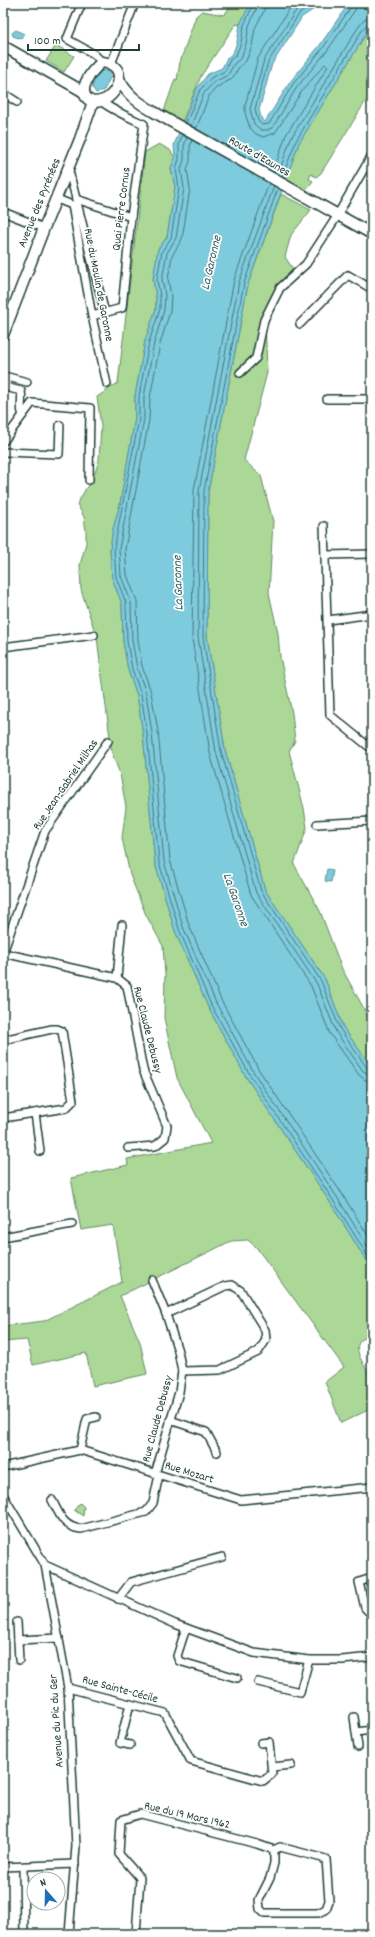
<svg xmlns="http://www.w3.org/2000/svg" width="375" height="1937" viewBox="0 0 375 1937" font-family="Dekko,sans-serif">
<rect width="100%" height="100%" fill="#fff"/>
<filter id="ink" filterUnits="userSpaceOnUse"><feTurbulence type="fractalNoise" baseFrequency=".025" numOctaves="2"/><feDisplacementMap in="SourceGraphic" scale="8" xChannelSelector="R" yChannelSelector="G"/><feConvolveMatrix kernelMatrix="1 2 1 2 8 2 1 2 1" color-interpolation-filters="sRGB"/></filter>
<g filter="url(#ink)">
<g fill="#abd897" stroke="#658a66">
<path d="M233,3H251L240,24L235,25L201,76L182,122L164,111L175,79L177,80L180,62L196,16L202,11L224,15Z"/>
<path d="M372,24V91L321,173L316,177L311,174L309,179L313,181L305,191L285,180L299,143Z"/>
<path d="M56,45L74,56L64,72L46,61Z"/>
<path d="M159,144L170,150L175,158L171,168L175,187L167,237L158,249L153,279L156,296V309L145,341L135,396V418L120,504L113,529L110,549L112,578L122,604L123,641L128,670L137,695L143,734L155,863L175,931L208,1007L246,1077L330,1202L372,1270V1339L367,1337C344,1345 370,1369 372,1382C374,1393 372,1405 372,1416L368,1410L341,1423L325,1382L344,1367L256,1247L248,1240L231,1241L120,1296L140,1342L147,1374L93,1386L86,1353L33,1365L27,1340L3,1342V1326L44,1321L122,1282L113,1225L81,1230L71,1178L128,1165L127,1159L211,1143L177,1078L164,1018L165,975L163,946L146,915L130,875L122,838L126,807L120,774L112,753L97,638L81,590L80,565L86,543V531L84,517L77,504L95,473L99,460L101,426L97,397L118,383L145,152Z"/>
<path d="M281,194L311,210L291,235L285,257L293,269L265,314L267,373L244,460L261,476L273,521L269,593L278,633L280,657L292,713L295,741L289,751L304,808L307,828L294,864L320,911L342,969L372,1023V1072L370,1065L343,1027L325,979L265,890L225,750L207,636L208,492L248,284Z"/>
<path d="M80,1503L84,1507L83,1516L74,1510Z"/>
</g>
<g fill="#7fcbde" stroke="#59929a">
<path d="M251,3H323L302,17L272,64L259,110L262,120L265,122L290,82L320,45L349,3H372V24L299,143L248,284L208,492L207,636L225,750L265,890L325,979L343,1027L370,1065L372,1072V1270L330,1202L246,1077L208,1007L175,931L155,863L143,734L137,695L128,670L123,641L122,604L112,578L110,549L113,529L120,504L135,418V396L145,341L156,309V296L153,280L158,249L167,237L175,187L171,168L175,158L174,145L197,88L208,74L222,68L227,58L233,53L237,42L240,24Z"/>
<path d="M16,30L24,34L22,39L13,36L12,33Z"/>
<path d="M104,70L108,71L111,76L104,90L96,93L92,87C94,81 98,72 104,70Z"/>
<path d="M327,869L333,870L331,882L325,881Z"/>
</g>
<g fill="none" stroke-linecap="round" stroke-linejoin="round">
<g stroke="#457678" stroke-width="1">
<path d="M308,3L295,12L264,60L250,109L254,124L261,130H268L273,127L297,87L327,51L355,10L357,3"/>
<path d="M316,3L299,14L268,62L255,109L258,121L262,125L269,124L293,84L323,48L351,7L352,3"/>
<path d="M186,123L200,90L211,78L225,71L230,60L236,55L241,43L244,25L254,3"/>
<path d="M191,126L204,93L214,82L228,75L234,64L241,58L246,44L249,26L259,3"/>
<path d="M196,129L209,96L217,87L232,79L239,67L246,61L252,46L255,28L264,11L265,3"/>
<path d="M182,135L179,145V159L176,169L179,188L171,238L162,251L157,279L160,296V309L149,342L139,396V419L114,549L116,577L126,603L127,641L132,669L141,694L147,733L159,862L179,929L211,1005L250,1075L333,1200L372,1263"/>
<path d="M187,137L184,146V160L181,169L184,188L176,238L167,253L162,279L165,295L164,310L154,343L144,397V419L119,549L121,576L131,602L132,640L137,668L146,693L152,733L164,861L183,927L216,1003L254,1073L337,1197L372,1254"/>
<path d="M192,140L190,147V161L187,169L190,189L182,239L172,256L168,279L171,296L170,311L160,344L150,398L149,420L125,549L127,575L137,601L138,640L142,666L151,692L158,731L170,860L189,925L221,1000L259,1070L342,1194L372,1242"/>
<path d="M273,172L286,135L328,66L325,64L302,91L275,133L263,137L256,134L250,128L245,113V106L258,58L290,8L296,3"/>
<path d="M278,175L291,138L357,29L364,20L372,17"/>
<path d="M282,177L296,141L361,32L368,23L372,22"/>
<path d="M269,183L234,280L194,490L192,638L210,753L251,895L311,986L330,1034L359,1075L365,1080L372,1081"/>
<path d="M274,186L239,282L199,491L198,637L216,752L256,893L317,984L336,1032L363,1071L372,1075"/>
<path d="M278,188L244,283L204,491L203,637L221,751L261,891L321,981L340,1029L367,1068L372,1070"/>
</g>
<defs>
<g id="minor">
<path d="M82,3L67,39L94,54L102,62"/>
<path d="M111,64L135,3"/>
<path d="M3,93L17,102"/>
<path d="M68,167L105,313"/>
<path d="M57,199L72,205L92,316L107,384"/>
<path d="M76,199L131,217"/>
<path d="M3,212L44,228"/>
<path d="M92,316L122,308L131,217L144,124C131,118 111,110 101,101"/>
<path d="M300,324L348,275L372,289"/>
<path d="M240,373L256,358L264,320L280,288L306,264L334,221L372,155"/>
<path d="M327,399H372"/>
<path d="M23,415C19,408 23,399 21,391L5,387L8,377L27,382"/>
<path d="M3,442L32,403L90,408L89,480"/>
<path d="M3,452L59,454L60,425"/>
<path d="M324,526L330,715L368,746H372"/>
<path d="M325,555L372,554"/>
<path d="M328,620L372,614"/>
<path d="M3,647L94,635"/>
<path d="M317,824L372,821"/>
<path d="M3,953L117,978L127,986L143,1070L167,1126L165,1138L155,1146L128,1148"/>
<path d="M3,953L45,831L108,741"/>
<path d="M117,978L122,925"/>
<path d="M3,1040L52,1029H57L62,1031L73,1101L66,1108L3,1118"/>
<path d="M35,1113L40,1151"/>
<path d="M3,1237L72,1224"/>
<path d="M152,1280L166,1314L178,1351L182,1371L179,1392L155,1474"/>
<path d="M166,1314L225,1286L232,1285L241,1291L265,1330L266,1340L258,1352L220,1370L182,1371"/>
<path d="M170,1420L206,1432L217,1452"/>
<path d="M80,1450L87,1419L96,1417"/>
<path d="M3,1467L80,1450L241,1500L372,1487"/>
<path d="M3,1495L45,1565L68,1688L76,1846L69,1934"/>
<path d="M52,1500C60,1515 63,1527 81,1529L146,1512L153,1503L159,1475"/>
<path d="M45,1565L175,1624L254,1653L309,1660H342L372,1657"/>
<path d="M372,1578L359,1582L365,1608L372,1615"/>
<path d="M118,1599L131,1582L222,1557"/>
<path d="M17,1622L19,1660"/>
<path d="M186,1628L177,1656L179,1661L237,1678"/>
<path d="M18,1640L59,1638"/>
<path d="M258,1682L300,1692L309,1660"/>
<path d="M68,1688L165,1713L191,1761L263,1781L272,1774L269,1742L261,1743"/>
<path d="M130,1704L120,1743L130,1745"/>
<path d="M354,1717L358,1747"/>
<path d="M356,1732L372,1730"/>
<path d="M272,1767L291,1765"/>
<path d="M280,1847L326,1859L329,1901L326,1909L318,1913H264L260,1909L259,1900L270,1878L274,1863V1850Z"/>
<path d="M3,1867L75,1864"/>
<path d="M23,1867L24,1934"/>
<path d="M136,1934L140,1878L119,1854L121,1820L140,1814L257,1844L274,1850"/>
</g>
<g id="secondary">
<path d="M3,46L84,92"/>
<path d="M102,62C126,64 122,89 106,99C102,101 97,102 93,102C73,94 91,71 102,62Z"/>
<path d="M119,79C127,95 139,103 154,112L372,234"/>
<path d="M3,335L44,228L80,139L93,102"/>
</g>
</defs>
<use href="#minor" stroke="#1f3d34" stroke-width="10"/>
<use href="#secondary" stroke="#1f3d34" stroke-width="13"/>
<use href="#minor" stroke="#fff" stroke-width="7"/>
<use href="#secondary" stroke="#fff" stroke-width="10"/>
</g>
</g>
<g text-anchor="middle" dominant-baseline="central" stroke-width="3.5" stroke-linejoin="round" paint-order="stroke">
<g font-size="12" fill="#1f3d34" stroke="#fff">
<text transform="translate(259 157) rotate(30)">Route d'Eaunes</text>
<text transform="translate(40 203) rotate(-68)">Avenue des Pyrénées</text>
<text transform="translate(122 209) rotate(-83)">Quai Pierre Cornus</text>
<text transform="translate(98 285) rotate(79)">Rue du Moulin de Garonne</text>
<text transform="translate(66 785) rotate(-56)">Rue Jean-Gabriel Milhas</text>
<text transform="translate(147 1030) rotate(76)">Rue Claude Debussy</text>
<text transform="translate(158 1419) rotate(-75)">Rue Claude Debussy</text>
<text transform="translate(189 1473) rotate(17)">Rue Mozart</text>
<text transform="translate(120 1690) rotate(15)">Rue Sainte-Cécile</text>
<text transform="translate(57 1721) rotate(-94)">Avenue du Pic du Ger</text>
<text transform="translate(187 1816) rotate(13)">Rue du 19 Mars 1962</text>
</g>
<g font-size="13" font-style="italic" fill="#37605e" stroke="#fff">
<text transform="translate(212 263) rotate(-77)">La Garonne</text>
<text transform="translate(179 583) rotate(-92)">La Garonne</text>
<text transform="translate(235 900) rotate(71)">La Garonne</text>
</g>
</g>
<rect width="375" height="1937" fill="none" stroke="#fff" stroke-width="16"/>
<rect x="8" y="8" width="359" height="1921" fill="none" stroke="#1f3d34" stroke-width="1.5" filter="url(#ink)"/>
<g transform="translate(46 1891) rotate(340)"><circle r="19" fill="#ffffff" stroke="#a5b1ae"/>
<path d="M0-3L7 15L0 10L-7 15Z" fill="#1f6fb2"/>
<text y="-6" font-size="11" font-weight="bold" text-anchor="middle" fill="#1f3d34">N</text>
</g>
<path d="M28 44v6h111v-6" fill="none" stroke="#1f3d34" stroke-width="2"/>
<text x="34" y="44" font-size="12" fill="#1f3d34" stroke="#ffffff" stroke-width="3" paint-order="stroke">100 m</text>
</svg>
